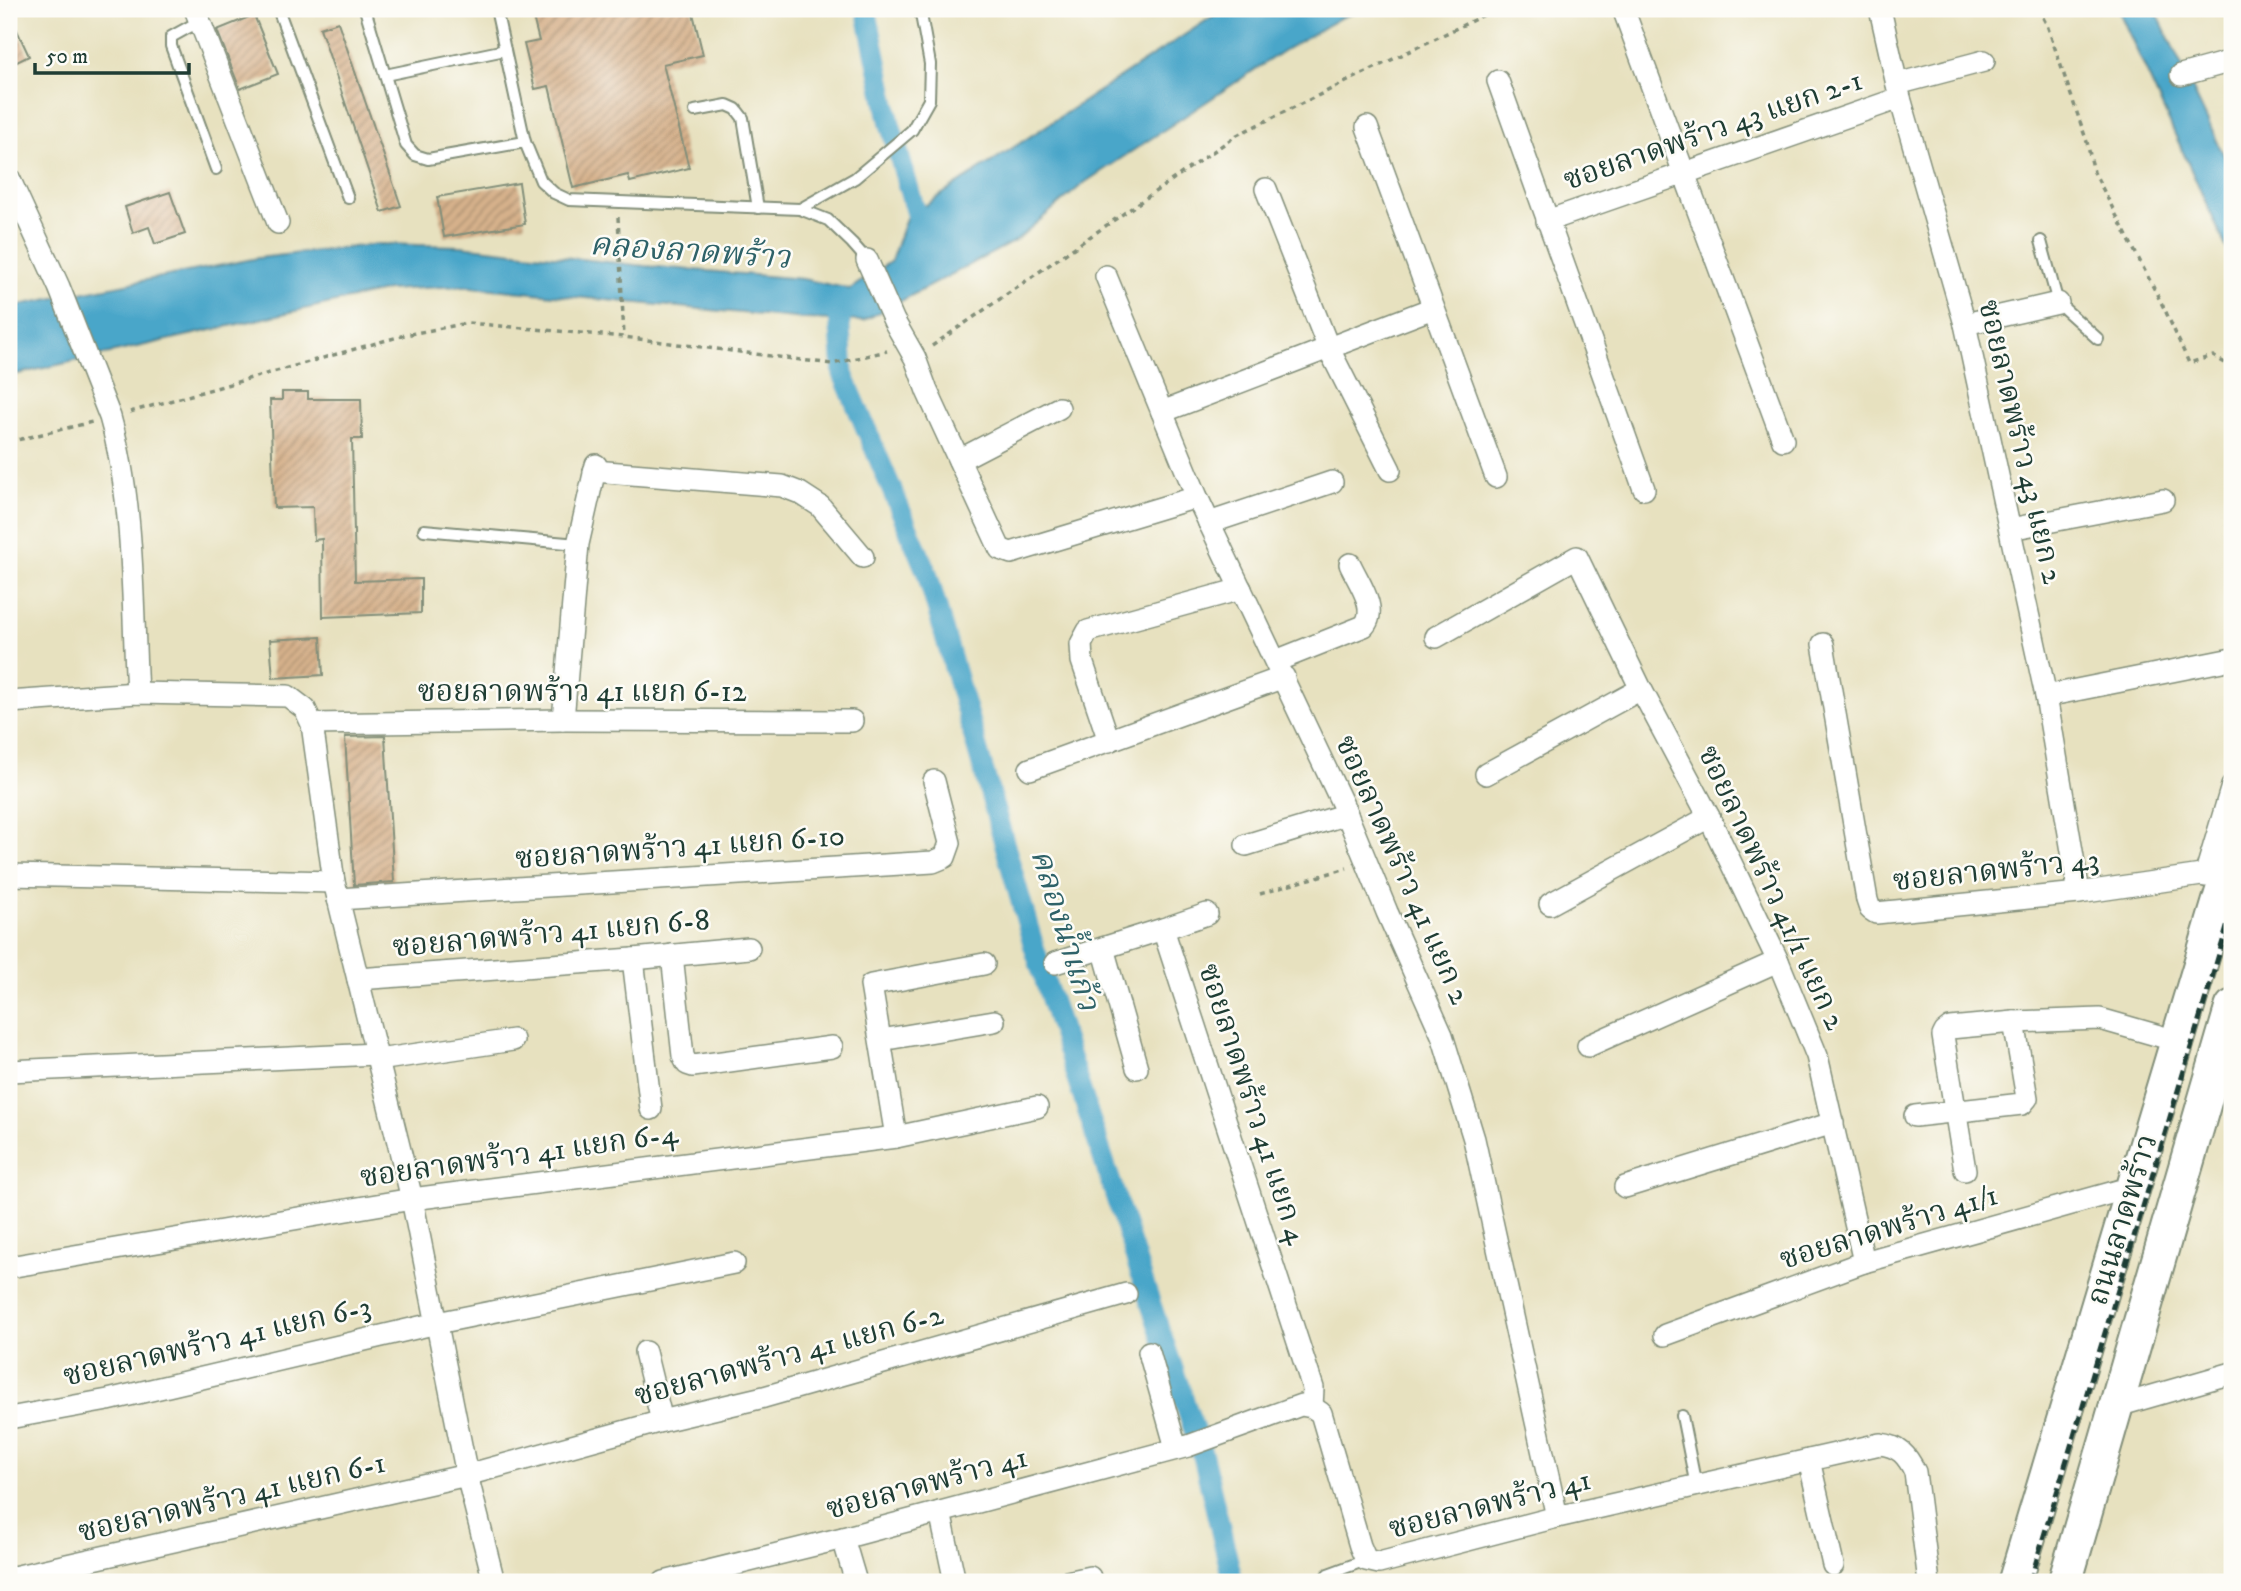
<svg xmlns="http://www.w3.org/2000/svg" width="2241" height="1591" viewBox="0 0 2241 1591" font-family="'IM FELL DW Pica','Noto Serif Thai',serif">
<defs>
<pattern id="building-hatch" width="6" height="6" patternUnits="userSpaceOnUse" patternTransform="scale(1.75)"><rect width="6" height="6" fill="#d6b18b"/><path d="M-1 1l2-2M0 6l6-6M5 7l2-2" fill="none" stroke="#ad9172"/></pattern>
</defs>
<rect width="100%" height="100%" fill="#fdfcf7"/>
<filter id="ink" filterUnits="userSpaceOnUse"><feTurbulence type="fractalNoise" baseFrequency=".0143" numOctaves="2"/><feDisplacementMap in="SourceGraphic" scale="14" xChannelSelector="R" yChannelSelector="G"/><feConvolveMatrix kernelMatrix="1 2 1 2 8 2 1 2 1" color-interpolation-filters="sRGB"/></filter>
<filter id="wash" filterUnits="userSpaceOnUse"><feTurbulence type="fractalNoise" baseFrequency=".00686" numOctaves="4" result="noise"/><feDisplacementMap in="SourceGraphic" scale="28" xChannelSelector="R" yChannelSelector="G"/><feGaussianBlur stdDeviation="1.57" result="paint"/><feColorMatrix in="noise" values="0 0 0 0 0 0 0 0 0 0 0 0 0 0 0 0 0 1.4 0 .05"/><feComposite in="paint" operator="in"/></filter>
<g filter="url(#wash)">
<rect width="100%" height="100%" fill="#e7e1bf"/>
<g fill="#4aa6c9" stroke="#34727e" stroke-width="2">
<path d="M1224,9H1365L1340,18L1283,51L1084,183L1015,241L863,321L805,319L461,286L388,290L9,376V307L258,258L378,244L461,246L645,266L803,279L850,289L891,261L906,218Z"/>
<path d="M2118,9H2155L2232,173V260Z"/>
</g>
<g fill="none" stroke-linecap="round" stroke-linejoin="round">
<g stroke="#4aa6c9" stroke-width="21">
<path d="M866,9L890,124L923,238"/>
<path d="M838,297L843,374L927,573L1034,947L1149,1299L1203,1456L1233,1582"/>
</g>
</g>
<g id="blocks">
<g fill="url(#building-hatch)">
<path d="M531,9H692L703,55L663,64L689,168L630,182L628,175L573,188L549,86L535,89L524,44L539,41Z"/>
<path d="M9,13L29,56L9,66Z"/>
<path d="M254,15L278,74L240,89L217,30Z"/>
<path d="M338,22L401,206L382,212L320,28Z"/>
<path d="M519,183L525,224L444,237L437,197Z"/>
<path d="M170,192L185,234L155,244L149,227L133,233L125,207Z"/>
<path d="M282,392H308V399H361L362,439H352L355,581L421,579V613L323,617L322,539L314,540L313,507L274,508L270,400H282Z"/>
<path d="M321,637L323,675L273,678L270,640Z"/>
<path d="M385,736L394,882L354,885L345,737Z"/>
</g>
</g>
</g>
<g filter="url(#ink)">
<use href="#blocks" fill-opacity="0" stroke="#838f7a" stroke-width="2"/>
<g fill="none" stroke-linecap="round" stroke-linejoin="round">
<defs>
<g id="lane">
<path d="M278,9L348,198"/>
<path d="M365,9L406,145L415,155L428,159L525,142"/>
<path d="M496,9L525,142L541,181L554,193L569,200L800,209L828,220L852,243L867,260"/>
<path d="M200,21L171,37V46L216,169"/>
<path d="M385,75L505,50"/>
<path d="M695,111L727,105L736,109L743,118L758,208"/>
<path d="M800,209L855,178L912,130L929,100L930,64L920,9"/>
<path d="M2041,241L2058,303L2098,339"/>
<path d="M424,530L578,544"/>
<path d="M1682,1416L1696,1486"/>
<path d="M1321,1582L1328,1574L1366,1560"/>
</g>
<g id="street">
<path d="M195,9L278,223"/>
<path d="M1880,9L1900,98L1965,324L2046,696L2079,893"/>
<path d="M1625,14L1783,440"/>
<path d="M2181,75L2232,61"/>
<path d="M1498,81L1644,489"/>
<path d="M1897,84L1984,61"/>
<path d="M1367,127L1496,477"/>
<path d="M9,178L59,287L110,417C135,505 132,603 137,693"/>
<path d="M1266,189L1329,349L1390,470"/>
<path d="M1547,221L1900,98"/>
<path d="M867,260L894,321L915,358L927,391L1000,549L1011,553L1197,497"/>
<path d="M1106,276L1197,497L1343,805L1387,912L1442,1035L1474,1139L1557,1517"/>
<path d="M1965,324L2058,303"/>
<path d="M1162,412L1433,308"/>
<path d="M959,460L1059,408"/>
<path d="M594,471L782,486L800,493L820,506L863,557"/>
<path d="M1209,523L1332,482"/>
<path d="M2010,529L2163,500"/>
<path d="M1436,637L1577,557L1641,689L1709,817L1778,961L1817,1056L1864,1262"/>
<path d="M1823,644L1867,900L1870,909L1876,913L2079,893L2229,871"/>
<path d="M1276,661L1364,626C1379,609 1358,582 1350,564"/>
<path d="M2046,696L2232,659"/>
<path d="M9,702L137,693L288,696L305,709L312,724L334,882L412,1199L467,1475L494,1582"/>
<path d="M563,720L578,544L596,465"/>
<path d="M312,724L563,720L852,721"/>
<path d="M1109,741L1082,661L1081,644L1088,631L1241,589"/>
<path d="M1030,769L1284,677"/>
<path d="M1486,774L1641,689"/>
<path d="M1246,845L1347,814"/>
<path d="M9,875L334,882"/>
<path d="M2205,876L2232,786"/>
<path d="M338,899L933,862L945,857L950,843L934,781"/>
<path d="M1550,904L1709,817"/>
<path d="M1163,929L1207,914"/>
<path d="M1103,948L1137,1068"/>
<path d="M672,955L683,1056L687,1064L693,1066L832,1047"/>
<path d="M633,959L651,1109"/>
<path d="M1055,963L1163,929L1313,1388L1312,1407"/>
<path d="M358,979L633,959L749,948"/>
<path d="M881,1040L994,1021"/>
<path d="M1588,1046L1778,961"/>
<path d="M378,1060L513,1040"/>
<path d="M9,1071L376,1054"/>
<path d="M1915,1116L2022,1104L2027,1098L2014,1022"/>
<path d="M896,1137L871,985L984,964"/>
<path d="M1965,1170L1943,1036L1945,1032L1950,1028L2014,1022L2100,1019L2177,1041"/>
<path d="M1625,1187L1833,1123"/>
<path d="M9,1267L412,1199L896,1137L1037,1107"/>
<path d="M1665,1335L1864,1262L2132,1187"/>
<path d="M645,1352L662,1421"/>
<path d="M1149,1352L1176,1448"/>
<path d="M2114,1407L2232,1373"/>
<path d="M9,1418L108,1400L437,1323L734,1263"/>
<path d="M1809,1460L1833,1565"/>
<path d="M940,1512L955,1582"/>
<path d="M843,1538L856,1582"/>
<path d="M9,1578L467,1475L662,1421L764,1397L1126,1294"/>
<path d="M664,1582L843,1538L1188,1446L1301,1405L1312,1407L1321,1413L1360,1546L1366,1560L1379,1563L1557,1517L1880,1444C1899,1446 1907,1455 1915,1472L1929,1582"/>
<path d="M1067,1582L1090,1577"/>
</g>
<g id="primary">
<path d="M2015,1582L2232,859"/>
<path d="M2065,1582L2232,1007"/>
</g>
</defs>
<use href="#lane" stroke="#838f7a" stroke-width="14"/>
<use href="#street" stroke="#838f7a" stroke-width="24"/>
<use href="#primary" stroke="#838f7a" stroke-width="37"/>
<g stroke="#838f7a" stroke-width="3.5" stroke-dasharray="5 5" stroke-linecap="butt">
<path d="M2038,9L2047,25L2087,142L2094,172L2165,310L2189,363L2213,356L2232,367"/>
<path d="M618,217L624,337"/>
<path d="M932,346L1237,135L1496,9"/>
<path d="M130,412L405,335L468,323L624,337L832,364L887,351"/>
<path d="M9,442L92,422"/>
<path d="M1260,894L1347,868"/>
</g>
<use href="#lane" stroke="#fff" stroke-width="10"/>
<use href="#street" stroke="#fff" stroke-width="21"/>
<use href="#primary" stroke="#fff" stroke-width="33"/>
<path stroke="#1f3d34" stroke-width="5" stroke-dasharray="10 5" stroke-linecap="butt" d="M2030,1582L2232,911"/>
</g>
</g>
<g text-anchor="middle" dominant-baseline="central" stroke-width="5" stroke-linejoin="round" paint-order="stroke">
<g font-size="30" fill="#1f3d34" stroke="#fdfcf7">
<text transform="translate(1713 131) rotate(-19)">ซอยลาดพร้าว 43 แยก 2-1</text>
<text transform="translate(2020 442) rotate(77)">ซอยลาดพร้าว 43 แยก 2</text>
<text x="582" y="692">ซอยลาดพร้าว 41 แยก 6-12</text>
<text transform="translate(680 848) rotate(-4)">ซอยลาดพร้าว 41 แยก 6-10</text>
<text transform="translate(1402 870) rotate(66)">ซอยลาดพร้าว 41 แยก 2</text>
<text transform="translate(1996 871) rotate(-6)">ซอยลาดพร้าว 43</text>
<text transform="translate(1771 888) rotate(65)">ซอยลาดพร้าว 41/1 แยก 2</text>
<text transform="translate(551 934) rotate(-5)">ซอยลาดพร้าว 41 แยก 6-8</text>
<text transform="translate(1252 1104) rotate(72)">ซอยลาดพร้าว 41 แยก 4</text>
<text transform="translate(519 1156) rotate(-8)">ซอยลาดพร้าว 41 แยก 6-4</text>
<text transform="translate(2123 1220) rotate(-73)">ถนนลาดพร้าว</text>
<text transform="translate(1889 1228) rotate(-17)">ซอยลาดพร้าว 41/1</text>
<text transform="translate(217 1342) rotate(-13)">ซอยลาดพร้าว 41 แยก 6-3</text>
<text transform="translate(789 1356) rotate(-15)">ซอยลาดพร้าว 41 แยก 6-2</text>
<text transform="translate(927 1484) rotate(-15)">ซอยลาดพร้าว 41</text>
<text transform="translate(232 1498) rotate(-13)">ซอยลาดพร้าว 41 แยก 6-1</text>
<text transform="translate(1490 1505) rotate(-14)">ซอยลาดพร้าว 41</text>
</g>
<g font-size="32" font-style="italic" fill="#2e6268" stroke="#fdfcf7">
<text transform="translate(690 252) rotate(4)">คลองลาดพร้าว</text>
<text transform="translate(1064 930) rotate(73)">คลองน้ำแก้ว</text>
</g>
</g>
<rect width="2241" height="1591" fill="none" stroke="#fdfcf7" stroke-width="35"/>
<path d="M35 63v10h154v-10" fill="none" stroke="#1f3d34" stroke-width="3.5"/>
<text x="46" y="63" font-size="21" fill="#1f3d34" stroke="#fdfcf7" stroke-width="5" paint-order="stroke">50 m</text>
</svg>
